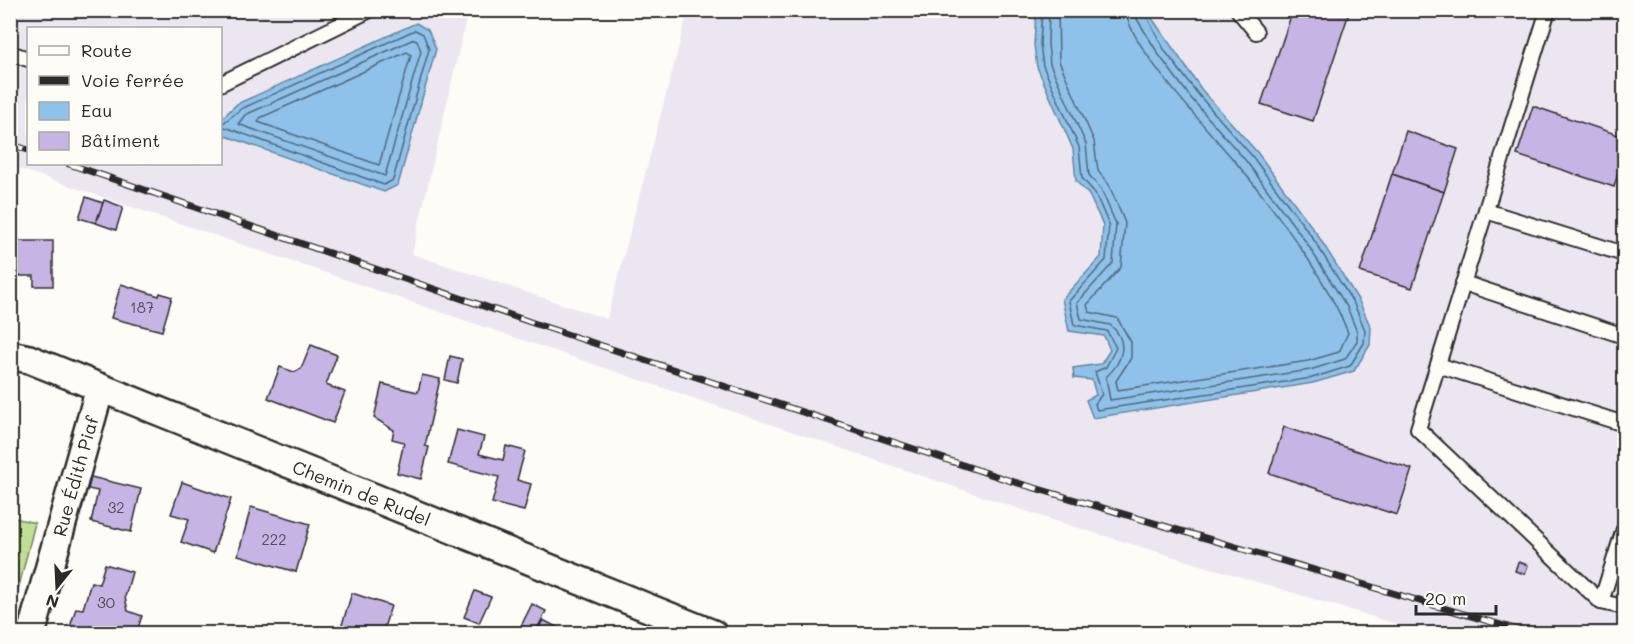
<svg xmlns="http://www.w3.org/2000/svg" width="1635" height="644" viewBox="0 0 1635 644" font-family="Mali,sans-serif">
<rect width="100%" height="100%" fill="#fdfcf7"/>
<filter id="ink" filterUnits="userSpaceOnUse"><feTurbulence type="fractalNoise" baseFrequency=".0167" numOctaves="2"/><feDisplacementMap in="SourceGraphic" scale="12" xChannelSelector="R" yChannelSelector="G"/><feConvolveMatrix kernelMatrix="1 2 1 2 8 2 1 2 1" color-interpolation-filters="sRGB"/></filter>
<g filter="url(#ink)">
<path fill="#ece6f1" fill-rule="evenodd" d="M11,11H468L412,254L607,319L688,11H1624V633H1426L1049,519L11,166ZM28,28H220V164H28Z"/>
<path fill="#c0de96" stroke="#768460" stroke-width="1.5" d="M11,517L35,523L11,618L10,517Z"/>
<g fill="#8ec2eb" stroke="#66869e" stroke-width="1.5">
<path d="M1036,11H1147L1202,90L1257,152L1317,234L1359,301L1371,328L1370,345L1354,371L1313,383L1093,418L1086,400L1096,395L1092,380L1074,378L1073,368L1101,364L1110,350L1104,336L1069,331L1062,299L1101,257L1103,225L1089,195L1076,181L1073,149L1037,67L1034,45Z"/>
<path d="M416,23L428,30L436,49L398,185L384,192L223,135L221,119L237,104Z"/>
</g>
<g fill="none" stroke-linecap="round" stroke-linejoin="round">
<g stroke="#536778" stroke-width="1.5">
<path d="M1042,10L1040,44L1043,66L1079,147L1082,178L1095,193L1109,225L1106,260L1069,301L1074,325L1107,331L1116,348L1106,367L1095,372L1102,394L1095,404L1097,410L1312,378L1350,366L1364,343L1365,330L1354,304L1312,237L1252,156L1197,93L1165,51L1143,10"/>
<path d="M1049,10L1048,44L1050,64L1086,144L1089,175L1101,189L1116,224L1113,263L1077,303L1081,319L1110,325C1130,341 1122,363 1106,377L1110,400L1310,370L1345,359L1357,341V332L1347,307L1306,242L1246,161L1191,98L1159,55L1137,19L1135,10"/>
<path d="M1058,10L1059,61L1094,141L1098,171L1109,185L1125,223L1121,267L1087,305L1089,312L1117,318L1131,342V358L1116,381L1118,390L1308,361L1339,352L1348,333C1329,282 1273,207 1238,165C1214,136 1127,45 1126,10"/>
<path d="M414,39L417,40L421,51L385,176L238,124L245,115Z"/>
<path d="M407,52L411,55L379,165L258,122L260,118Z"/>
<path d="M220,123L222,124L241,109L415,30L423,34L429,49L393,180L384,185L222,126L220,128"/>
</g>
</g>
<g fill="#c5b4e4" stroke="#2b2b2b" stroke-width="1.5">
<path d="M1293,10H1350L1313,121L1261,104Z"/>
<path d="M1533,106L1624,137V154L1614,187L1517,155Z"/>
<path d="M1406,131L1458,149L1444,192L1392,174Z"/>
<path d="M1392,174L1444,192L1412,288L1360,272Z"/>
<path d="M86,197L103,203L96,223L79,218Z"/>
<path d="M104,200L123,207L116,230L96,223Z"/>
<path d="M10,241H53V286H34V276H10Z"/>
<path d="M121,284L159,296L160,293L172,297L162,331L111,318Z"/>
<path d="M311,345L337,355L326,385L345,392L333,423L268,398L280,367L294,372L301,369Z"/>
<path d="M450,356L462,359L457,383L445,380Z"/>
<path d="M422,375L440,379L425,446L429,447L421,479L397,473L404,442L392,439L394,430L374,418L382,384L418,392Z"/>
<path d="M1284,427L1412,469L1397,515L1269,473Z"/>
<path d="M457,430L484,437L479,454L503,460L506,446L525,451L517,480L531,484L524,511L492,503L499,477L448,464Z"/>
<path d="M91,477L141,489L131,532L91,522L98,491L88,489Z"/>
<path d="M182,482L231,499L213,553L181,542L189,519L171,514Z"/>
<path d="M251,507L310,524L296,572L238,555Z"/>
<path d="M1518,562L1528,565L1525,574L1515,571Z"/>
<path d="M105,564L132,572L125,597L128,611L142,616L136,634H92L70,627L76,608L83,609L91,582L99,584Z"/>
<path d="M475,591L491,597L479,623L464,617Z"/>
<path d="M352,593L391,606L382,634H339Z"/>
<path d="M532,604L546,611L535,633L521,626Z"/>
<path d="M543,620L570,634H536Z"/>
</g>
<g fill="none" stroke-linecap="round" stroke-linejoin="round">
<defs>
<g id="lane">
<path d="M1238,10L1256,32"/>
<path d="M1548,10L1418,429L1601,602L1624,607"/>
<path d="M10,53L28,59"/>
<path d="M220,84L370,10"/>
<path d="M1486,211L1624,254"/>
<path d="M1463,283L1624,336"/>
<path d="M1438,365L1624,424"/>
<path d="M1601,602L1624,529"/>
</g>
<g id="street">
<path id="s1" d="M10,355L29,359L713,634"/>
<path id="s2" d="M31,634L100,388"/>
</g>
</defs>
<use href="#lane" stroke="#2b2b2b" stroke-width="18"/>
<use href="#street" stroke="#2b2b2b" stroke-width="32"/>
<use href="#lane" stroke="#fdfcf7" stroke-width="14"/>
<use href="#street" stroke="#fdfcf7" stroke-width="27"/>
<defs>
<g id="rail">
<path d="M10,144L28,150"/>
<path d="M69,164L542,326L1011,481L1532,634"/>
</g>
</defs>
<use href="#rail" stroke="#2b2b2b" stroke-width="7"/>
<use href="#rail" stroke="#fdfcf7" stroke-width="4.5" stroke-dasharray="14" stroke-linecap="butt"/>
</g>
</g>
<g text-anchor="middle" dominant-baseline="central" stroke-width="5" stroke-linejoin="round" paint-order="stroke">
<g font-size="15" fill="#524d59">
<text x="142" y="307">187</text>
<text x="116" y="507">32</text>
<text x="274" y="539">222</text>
<text x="106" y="602">30</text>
</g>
<g font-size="18" fill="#2b2b2b" stroke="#fdfcf7">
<text stroke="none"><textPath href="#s2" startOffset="164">Rue Édith Piaf</textPath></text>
<text stroke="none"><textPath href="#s1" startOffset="378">Chemin de Rudel</textPath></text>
</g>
</g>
<rect width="1635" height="644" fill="none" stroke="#fdfcf7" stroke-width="36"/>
<rect x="18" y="18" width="1599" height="608" fill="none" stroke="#2b2b2b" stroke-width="2" filter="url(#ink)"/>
<rect x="27" y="27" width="195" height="138" fill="#fdfcf7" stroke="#a9a8a5" stroke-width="1.5"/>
<rect x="39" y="46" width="30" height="9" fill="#fdfcf7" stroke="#a9a8a5" stroke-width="1.5"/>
<text x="81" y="57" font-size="18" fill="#2b2b2b">Route</text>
<rect x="39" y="76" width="30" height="9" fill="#2b2b2b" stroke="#a9a8a5" stroke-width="1.5"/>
<text x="81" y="87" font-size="18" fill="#2b2b2b">Voie ferrée</text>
<rect x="39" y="102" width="30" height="18" fill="#8ec2eb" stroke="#a9a8a5" stroke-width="1.5"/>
<text x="81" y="117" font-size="18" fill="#2b2b2b">Eau</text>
<rect x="39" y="132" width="30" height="18" fill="#c5b4e4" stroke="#a9a8a5" stroke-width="1.5"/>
<text x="81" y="147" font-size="18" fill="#2b2b2b">Bâtiment</text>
<g transform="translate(57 587) rotate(198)" stroke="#fdfcf7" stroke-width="4.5" paint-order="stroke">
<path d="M0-4.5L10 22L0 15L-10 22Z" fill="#2b2b2b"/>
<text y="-9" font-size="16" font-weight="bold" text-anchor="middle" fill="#2b2b2b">N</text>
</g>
<path d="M1416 605v9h80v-9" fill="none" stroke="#2b2b2b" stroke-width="3"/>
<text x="1425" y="605" font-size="18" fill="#2b2b2b" stroke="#fdfcf7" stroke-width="4.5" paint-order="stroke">20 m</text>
</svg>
